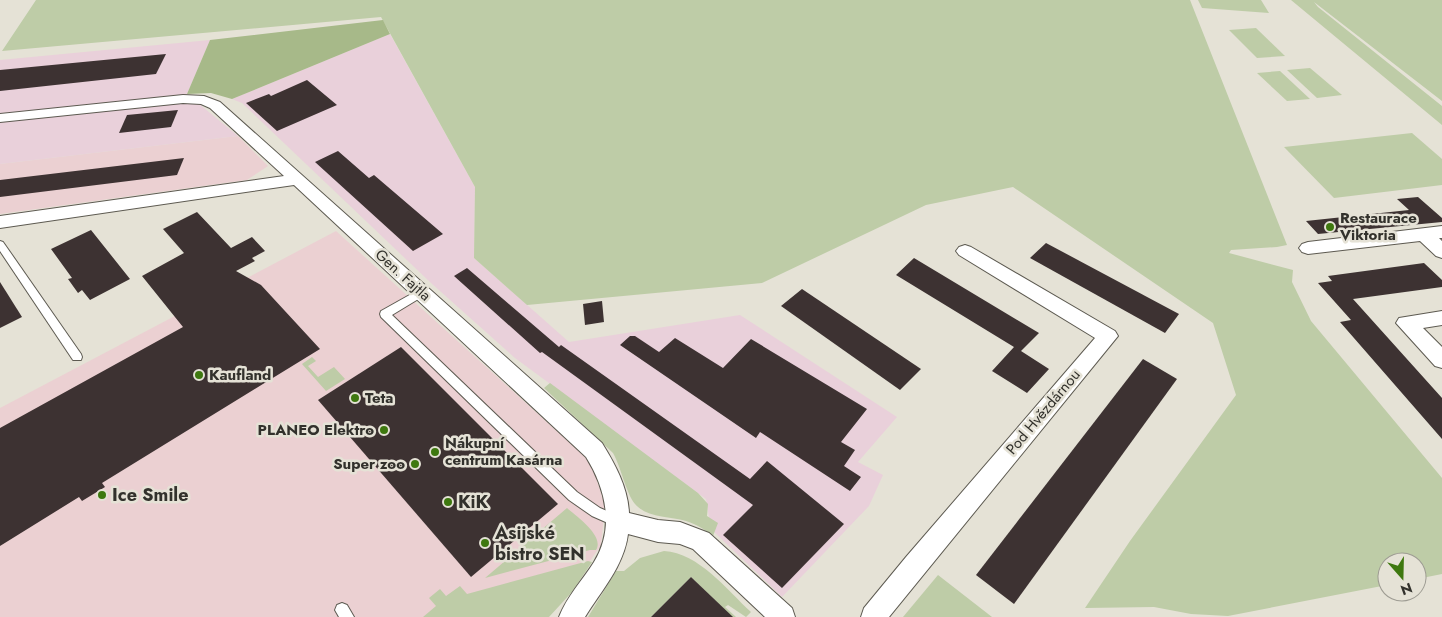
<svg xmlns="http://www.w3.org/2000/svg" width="1442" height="617" viewBox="0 0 1442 617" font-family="Jost,sans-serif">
<rect width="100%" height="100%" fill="#e5e2d6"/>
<g fill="#ebd0d2">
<path d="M238,136L268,166L247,180L0,214V164Z"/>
<path d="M336,231L591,462L605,505L601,545L561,603L546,617H0V408Z"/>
</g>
<g fill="#e9d0da">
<path d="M390,34L475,187L474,258L569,342L740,315L897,417L858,462L883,475L869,506L782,597L711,529L706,499L515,358L431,283L242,103L232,99Z"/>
<path d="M210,40L187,94L238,136L0,164V60Z"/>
</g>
<g fill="#becca7">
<path d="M36,0H1190L1287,245L1277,247L1231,250L1229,253L1293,270L1292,282L1311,321L1442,478V574L1417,579V562H1387V585L1228,616L1191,614L1154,607L1085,608L1130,541L1236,395L1213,323L1013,187L926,205L762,283L527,305L474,258L475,187L381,17L2,51Z"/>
<path d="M1198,0H1261L1269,13L1202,8Z"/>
<path d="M1291,0H1442V101L1314,2L1318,7L1442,106V125Z"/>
<path d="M1256,28L1285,56L1257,58L1229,30Z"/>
<path d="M1310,68L1342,95L1317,98L1287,70Z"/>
<path d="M1280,71L1310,99L1287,101L1257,73Z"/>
<path d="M1412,133L1442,159V185L1334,198L1284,147Z"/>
<path d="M312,357L316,361L308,366L318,377L334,367L345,379L326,391L302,364Z"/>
<path d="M550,383L698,493L708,504L707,516L718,523L713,536C704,529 696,524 686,521C669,516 647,518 635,504C626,493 621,467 613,453L544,388Z"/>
<path d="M567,508C576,516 605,536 596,550H590L485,578Z"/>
<path d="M664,551C699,553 727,590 751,612L746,617L728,605L725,607L736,617H719L725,610L691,577L651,617H588L616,571H624L640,558Z"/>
<path d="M588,561L592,562L572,592L549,617H423L436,606L429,598L440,589L446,596L460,586L467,594Z"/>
<path d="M938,575L992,617H903Z"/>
</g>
<path fill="#a7b989" d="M383,20L390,34L232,99L211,93L187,94L210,40Z"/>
<g fill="#3d3232">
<path d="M166,54L156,74L0,91V70Z"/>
<path d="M307,80L337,105L277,131L246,103L269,94L271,96Z"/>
<path d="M178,110L171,127L119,133L127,115Z"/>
<path d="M338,151L369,178L374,175L443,234L413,251L315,162Z"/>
<path d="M184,158L177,175L0,197V180Z"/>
<path d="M1418,197L1442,218V222L1318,234L1306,221L1409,210L1397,199Z"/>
<path d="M197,212L231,248L252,237L265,251L252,258L255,261L236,271L261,285L320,349L102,483L105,487L82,501L79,497L0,546V428L183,327L142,276L184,253L163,229Z"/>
<path d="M91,230L130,279L90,300L82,290L78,293L68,279L72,278L51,249Z"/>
<path d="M1046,243L1179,314L1165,333L1030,258Z"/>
<path d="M914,258L1039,333L1021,351L1049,369L1027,393L992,371L1014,347L896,275Z"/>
<path d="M1424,263L1442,280V287L1353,299L1442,398V439L1340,322L1351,320L1318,283L1332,281L1328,276Z"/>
<path d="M467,268L559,347L561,345L750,479L767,461L844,524L782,588L723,535L753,505L542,352L540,353L454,276Z"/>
<path d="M0,282L22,317L0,328Z"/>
<path d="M802,289L921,369L900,390L781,306Z"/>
<path d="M602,301L604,322L585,325L583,304Z"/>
<path d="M630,336H635L659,352L675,338L723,368L751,339L867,409L841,442L855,450L844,466L861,477L850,491L760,432L756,438L620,345Z"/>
<path d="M401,347L558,504L471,577L318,400Z"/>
<path d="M1143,359L1177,379L1014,604L976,575Z"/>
<path d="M691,577L733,617H651Z"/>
</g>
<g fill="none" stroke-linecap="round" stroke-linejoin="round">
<defs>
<g id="service">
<path d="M0,241L3,242L81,354L82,357L81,360H73L0,251Z"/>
<path d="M422,288L425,289L427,292L425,295L392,315L577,492L600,508L621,517L623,521L621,525L617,527L592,516L569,500L381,317L380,314L381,311Z"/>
<path d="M342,603L347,605L354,617H339L335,610L337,605Z"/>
</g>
<g id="minor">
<path d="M183,95L204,96L220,102L602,443C615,464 628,488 629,513L658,520L680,522L709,533L792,608L795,617H765L693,549L680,544L658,542L628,534C624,566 601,591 585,617H559C567,596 582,581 594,562C615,528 606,489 586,457L294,185L0,228V216L284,176L210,108L201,104L183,103L0,122V114Z"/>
<path d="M1442,226V238H1439L1442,241V258L1436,256L1420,241L1308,254L1302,252L1299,248L1302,244L1308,242Z"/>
<path d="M965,245L971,247L1115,331L1118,336L889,617H861L864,608L906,557L1095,338L959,255L956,251L959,247Z"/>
<path d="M1442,311V325L1423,328L1442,347V368L1435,366L1396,323L1399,318Z"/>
</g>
</defs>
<use href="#service" stroke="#5d5a51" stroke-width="2"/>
<use href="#minor" stroke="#5d5a51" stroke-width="2"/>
<use href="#service" fill="#fff" fill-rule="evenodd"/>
<use href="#minor" fill="#fff" fill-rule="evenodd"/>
</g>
<g fill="#3e780f" stroke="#e5e2d6" stroke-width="2">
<circle cx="1330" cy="227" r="5"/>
<circle cx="199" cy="375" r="5"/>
<circle cx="355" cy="398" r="5"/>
<circle cx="384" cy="430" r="5"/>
<circle cx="435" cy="452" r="5"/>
<circle cx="415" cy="464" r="5"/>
<circle cx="102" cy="495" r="5"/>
<circle cx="448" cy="502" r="5"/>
<circle cx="485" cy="543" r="5"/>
</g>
<g text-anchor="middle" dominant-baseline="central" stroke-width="5" stroke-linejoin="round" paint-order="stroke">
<g font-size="15" font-weight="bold" fill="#32312c" stroke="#e5e2d6" text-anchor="start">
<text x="1340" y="218">Restaurace<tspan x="1340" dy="17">Viktoria</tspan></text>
<text x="209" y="375">Kaufland</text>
<text x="365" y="398">Teta</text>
<text x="374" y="430" text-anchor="end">PLANEO Elektro</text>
<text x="445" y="443">Nákupní<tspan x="445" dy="17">centrum Kasárna</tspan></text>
<text x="405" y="464" text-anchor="end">Super zoo</text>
</g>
<g font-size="15" fill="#32312c" stroke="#e5e2d6">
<text transform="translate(403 275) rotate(42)">Gen. Fajtla</text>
<text transform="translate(1043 412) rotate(-50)">Pod Hvězdárnou</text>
</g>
<g font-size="18" font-weight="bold" fill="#32312c" stroke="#e5e2d6" text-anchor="start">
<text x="112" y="495">Ice Smile</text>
<text x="458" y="502">KiK</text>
<text x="495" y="533">Asijské<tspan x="495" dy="21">bistro SEN</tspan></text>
</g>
</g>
<g transform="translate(1402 577) rotate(160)"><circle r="24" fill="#e5e2d6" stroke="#9d9b92"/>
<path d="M0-4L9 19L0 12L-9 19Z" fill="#3e780f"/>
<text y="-8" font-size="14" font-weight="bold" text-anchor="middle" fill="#32312c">N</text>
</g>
</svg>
